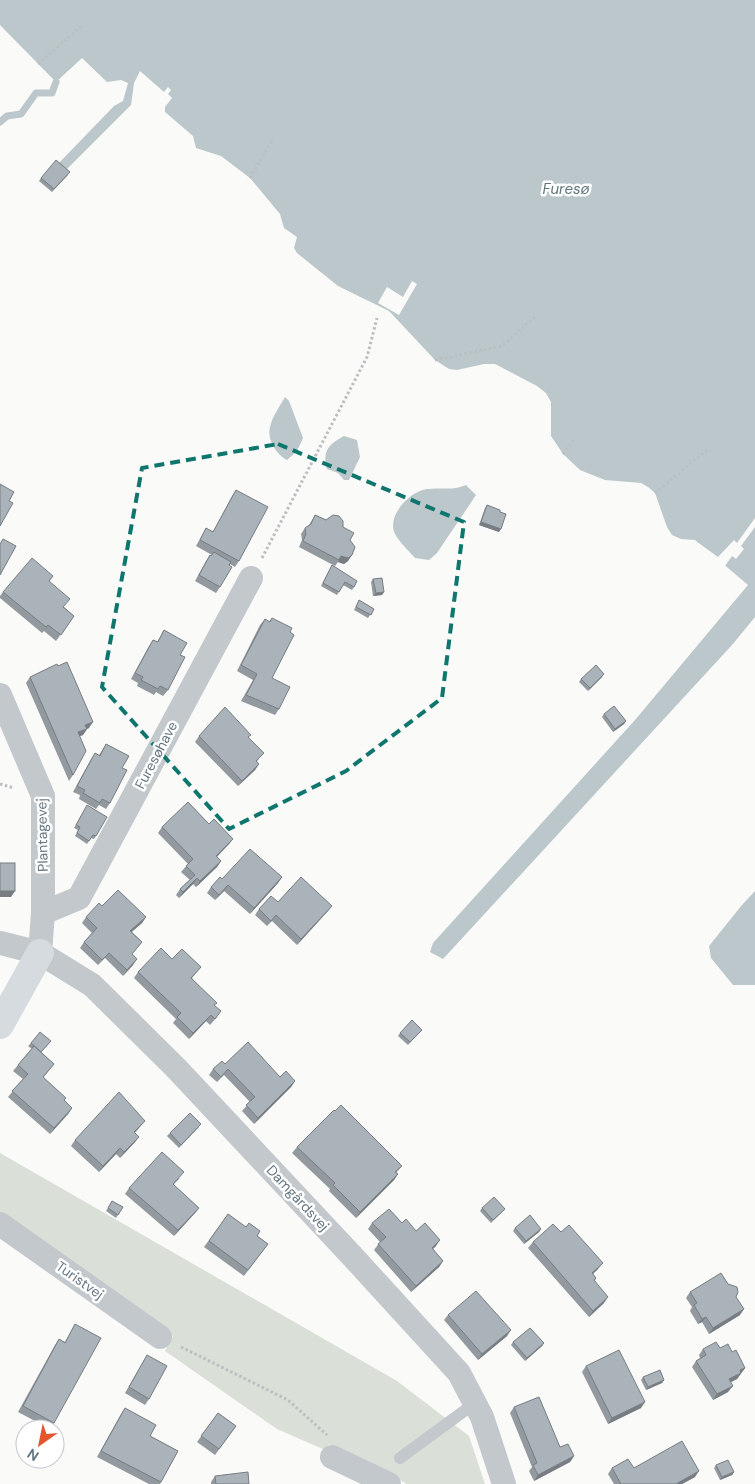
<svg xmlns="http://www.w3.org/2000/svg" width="755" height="1484" viewBox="0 0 755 1484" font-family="'DM Sans',sans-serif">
<rect width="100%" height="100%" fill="#fafaf8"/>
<path fill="#dadfd7" d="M0,1153L397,1381L469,1436L485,1484H407L392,1476L388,1478L329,1444L325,1450L277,1429L165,1351L173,1336L155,1326L0,1215Z"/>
<g fill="#bbc7cb">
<path d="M0,0H755V617L732,645L443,959L430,952L433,943L635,720L748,585L695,540L681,539L672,535L667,527L655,493L648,487L641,483L605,480L580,470L563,454L551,436V402L546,393L537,386L495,364H484L457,370L449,369L435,360L389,311L338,286L297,253L294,248L297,237L284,228L280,214L250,178L221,156L196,148L193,136L165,112V107L172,98L168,94L171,90L168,87L164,92L140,71L134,83L131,105L64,172L58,164L114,106L123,101L128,83L121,80L107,82L82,58L56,82L0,25Z"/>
<path d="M285,397L289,401L303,438L297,451L287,460C276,454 267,440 270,427C272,417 280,406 285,397Z"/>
<path d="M344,436L357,440L360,457L349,480H344L338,473L327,469C322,451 329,444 344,436Z"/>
<path d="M466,485L476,495L437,553L429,560L415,558C409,551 400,543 395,534C386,516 410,491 427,489C441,487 453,491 466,485Z"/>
<path d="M755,891V985H733L711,958L709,946L742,905Z"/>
</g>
<g fill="#fafaf8">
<path d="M412,281L417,284L399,315L378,303L387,287L403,297Z"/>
<path d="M755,518V527L741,546L744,549L736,559L732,556L725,566L698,546L700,544L718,557L734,540L737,543Z"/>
</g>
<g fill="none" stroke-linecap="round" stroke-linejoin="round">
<path stroke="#bbc7cb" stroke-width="7" d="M0,122L7,116L21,114L36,93H52L56,82"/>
<g stroke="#bbbfc2" stroke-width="3" stroke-dasharray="2.5 2.5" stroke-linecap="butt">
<path d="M38,64L83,25"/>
<path d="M250,178L273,139"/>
<path d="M435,360L502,346L537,315"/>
<path d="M563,454L574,439"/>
<path d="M655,493L707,450"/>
<path d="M262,558L367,357L377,318"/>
<path d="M0,784L14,788"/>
<path d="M181,1347L288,1400L327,1435"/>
</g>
<path stroke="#c3c8cc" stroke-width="12" d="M400,1458L475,1403"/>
<g stroke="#c3c8cc" stroke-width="24">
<path d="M0,695L43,796V913L40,953"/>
<path d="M43,913L79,898L251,578"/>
<path d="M0,943L40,953L92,985L176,1068L353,1257L459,1373L482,1417L504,1484"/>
<path d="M0,1224L160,1337"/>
<path d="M332,1457L389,1484"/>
</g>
<path stroke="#d6dbdf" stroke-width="28" d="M0,1025L40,953"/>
</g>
<g fill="#929a9f">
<path d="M68,175L52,192L39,181L41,178Z"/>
<path d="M236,490L239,561L235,567L230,564L220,587L216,593L195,581L206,561L210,555L211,556L212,555L196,546L206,528L213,532L232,496Z"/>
<path d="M487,505L500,512L499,532L479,525L485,508Z"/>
<path d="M315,515L343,527L350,540L348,561L344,564L338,562L335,566L299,547L302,540L301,534L305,528L309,525Z"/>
<path d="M332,565L354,587L352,590L343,585L337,595L321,586Z"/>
<path d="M53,576L49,582L64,607L74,616L56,641L44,631L42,633L0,598V596L3,592Z"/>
<path d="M373,579L384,592L382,595L373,596L371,582Z"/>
<path d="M359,600L374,609L368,618L354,610Z"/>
<path d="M272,618L290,632L272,678L279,709L275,715L241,701L253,680L237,671L260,625L265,619L269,622Z"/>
<path d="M164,630L180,655L168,690L163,696L156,692L154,695L137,686L138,683L131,679L149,646L153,640L157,642Z"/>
<path d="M30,677L89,728L87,729L83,735L80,736L73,775L69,781L26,683Z"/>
<path d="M602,677L588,691L579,682L581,679Z"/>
<path d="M604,714L626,721L624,724L613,732L602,717Z"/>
<path d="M199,736L249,738L259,759L257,761L259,764L255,770L238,786L195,742Z"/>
<path d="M106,744L122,768L110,803L106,809L99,805L96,809L79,799L80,795L73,792L91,759L95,753L99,755Z"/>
<path d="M85,809L96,836L94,839L91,838L87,844L75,836L78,830L74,828Z"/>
<path d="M209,824L233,839L229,844L217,857L221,861L217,867L196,887L193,884L179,898L176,895L180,889L190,880L181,872L188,864L158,833L162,827Z"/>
<path d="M282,877L278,883L250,914L224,891L215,900L207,893L211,887L222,879Z"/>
<path d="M278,902L332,906L327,912L297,945L272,921L267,926L255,915L259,909Z"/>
<path d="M102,906L146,917L142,923L132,932L142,942L132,954L133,965L123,976L105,958L98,965L80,948L84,942L92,933L82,923L86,917Z"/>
<path d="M172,959L201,967L192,978L215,1005L217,1017L210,1025L206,1021L189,1039L173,1023L176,1019L134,978L138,972Z"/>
<path d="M422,1030L408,1045L398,1036L400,1033Z"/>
<path d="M51,1041L41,1052L54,1064L43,1078L64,1100L72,1108L68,1114L50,1134L8,1097L23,1079L13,1071L18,1065L32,1049L28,1046L31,1043Z"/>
<path d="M225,1064L280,1077L295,1081L291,1087L254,1124L242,1111L250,1102L224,1075L217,1082L209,1075L213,1069Z"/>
<path d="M145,1121L135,1133L139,1137L135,1142L120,1158L116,1154L99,1172L71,1146L75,1140Z"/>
<path d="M199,1127L179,1148L167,1136L170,1133Z"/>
<path d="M297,1147L402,1166L396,1173L398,1174L394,1180L356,1218L329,1191L330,1189L292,1153Z"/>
<path d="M180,1178L173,1185L199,1208L195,1213L174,1236L125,1194L129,1188Z"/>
<path d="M112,1201L123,1207L116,1218L106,1211Z"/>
<path d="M482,1208L505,1209L491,1223L480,1211Z"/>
<path d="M228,1214L268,1244L244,1276L204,1247Z"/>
<path d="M372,1223H402L416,1231L436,1246L433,1249L443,1261L439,1267L411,1292L374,1250L380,1242L368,1229Z"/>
<path d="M515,1228L541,1229L539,1232L524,1244L513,1231Z"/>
<path d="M561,1232L598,1269L593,1274L596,1278L595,1281L604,1303L589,1317L528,1248L533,1242Z"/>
<path d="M690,1292L736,1297L740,1315L709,1334L702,1322L698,1324L690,1311L692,1307L686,1298Z"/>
<path d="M448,1315L507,1336L478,1360L444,1320Z"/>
<path d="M75,1324L54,1423L50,1429L18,1412L55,1345L59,1339L65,1342Z"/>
<path d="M513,1342L544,1343L542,1346L525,1361L511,1345Z"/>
<path d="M720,1348L732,1352L745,1368L737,1379L731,1382L728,1392L713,1400L692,1367L696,1361L700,1358L699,1355L703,1349Z"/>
<path d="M147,1355L149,1399L145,1405L125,1393Z"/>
<path d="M586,1366L641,1408L608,1424L582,1372Z"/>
<path d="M643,1377L664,1380L662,1383L646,1390L641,1380Z"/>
<path d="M514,1407L560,1447L574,1456L570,1462L534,1481L529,1471L532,1467L510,1413Z"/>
<path d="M125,1408L150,1436L178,1451L160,1484H149L97,1457L121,1414Z"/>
<path d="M218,1413L236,1426L215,1455L197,1442Z"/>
<path d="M716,1465L734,1472L732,1475L720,1480L714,1468Z"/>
<path d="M612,1468H634L695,1477L682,1484H614L608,1474Z"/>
<path d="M215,1476L249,1484H211V1482Z"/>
</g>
<g fill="#777d82">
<path d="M481,522L501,529L499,532L479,525Z"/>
<path d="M352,555L348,561L344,564L338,562L341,556Z"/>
<path d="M384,592L382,595L373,596L376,593Z"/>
<path d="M604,674L602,677L588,691L590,688Z"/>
<path d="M626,721L624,724L613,732L615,729Z"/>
<path d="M93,722L89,728L81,731L85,725Z"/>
<path d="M87,729L83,735L74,738L78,732Z"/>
<path d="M259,764L255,770L238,786L242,781Z"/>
<path d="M233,839L229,844L211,862L216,856Z"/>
<path d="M221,861L217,867L196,887L200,881Z"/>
<path d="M282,877L278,883L250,914L254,908Z"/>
<path d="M197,878L193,884L179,898L183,892Z"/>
<path d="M228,885L224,891L215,900L219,895Z"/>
<path d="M0,891H15L11,897H0Z"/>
<path d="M332,906L327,912L297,945L301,939Z"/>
<path d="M146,917L142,923L126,936L130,931Z"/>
<path d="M137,959L133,965L123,976L127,970Z"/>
<path d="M211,1015L206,1021L189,1039L193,1033Z"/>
<path d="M295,1081L291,1087L254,1124L258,1118Z"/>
<path d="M72,1108L68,1114L50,1134L54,1128Z"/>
<path d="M139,1137L135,1142L120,1158L124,1152Z"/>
<path d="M120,1148L116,1154L99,1172L103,1166Z"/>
<path d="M398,1174L394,1180L356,1218L360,1212Z"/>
<path d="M199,1208L195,1213L174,1236L178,1230Z"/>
<path d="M541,1229L539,1232L524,1244L526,1241Z"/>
<path d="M440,1240L436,1246L427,1254L432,1248Z"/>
<path d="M443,1261L439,1267L411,1292L416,1286Z"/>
<path d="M603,1263L598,1269L587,1279L592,1273Z"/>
<path d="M608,1297L604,1303L589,1317L593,1311Z"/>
<path d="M744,1309L740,1315L709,1334L713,1328Z"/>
<path d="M706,1317L702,1322L698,1324L702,1319Z"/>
<path d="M511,1330L507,1336L478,1360L482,1354Z"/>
<path d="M544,1343L542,1346L525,1361L527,1358Z"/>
<path d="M745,1368L737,1379L725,1385L729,1379L740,1370Z"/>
<path d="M664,1380L662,1383L646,1390L648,1387Z"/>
<path d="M733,1386L728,1392L713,1400L717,1394Z"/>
<path d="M645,1402L641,1408L608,1424L612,1418Z"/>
<path d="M574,1456L570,1462L534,1481L538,1475Z"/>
<path d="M699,1471L695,1477L682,1484H676Z"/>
<path d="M734,1472L732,1475L720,1480L722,1477Z"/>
</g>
<g fill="#aab3b9" stroke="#777d82">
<path d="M56,160L70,172L54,189L41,178Z"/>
<path d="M0,484L14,492L9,501L13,503L0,526Z"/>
<path d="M236,490L268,507L239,561L200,540L206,528L213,532Z"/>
<path d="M487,505L500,510V512L506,514L501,529L481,522Z"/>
<path d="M315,515L326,520L333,515L339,516L343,521V527L354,533L350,540L355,547L352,555L348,558L341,556L339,560L303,541L306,534L305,528L311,524Z"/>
<path d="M3,539L16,546L0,575V544Z"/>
<path d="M214,552L231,562L229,565L232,567L220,587L199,575L210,555L211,556Z"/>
<path d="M32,558L53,576L49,581L70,599L63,607L74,616L61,635L48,625L46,627L3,592Z"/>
<path d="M332,565L357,581L354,587L345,582L339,592L323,583Z"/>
<path d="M382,578L384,592L376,593L373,579Z"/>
<path d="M359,600L374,609L371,615L356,607Z"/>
<path d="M272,618L292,628L290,632L294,635L272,678L290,687L279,709L246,695L257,674L241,665L265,619L270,622Z"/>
<path d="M164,630L187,643L180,655L185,657L168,690L160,686L158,689L141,680L143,677L135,673L153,640L158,642Z"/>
<path d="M67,662L93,722L85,725L87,729L78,732L86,751L73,775L30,677L57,664L58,666Z"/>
<path d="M596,665L604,674L590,688L581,679Z"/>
<path d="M614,706L626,721L615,729L604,714Z"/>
<path d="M225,707L251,735L248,737L264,753L256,761L259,764L242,781L199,736Z"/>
<path d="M106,744L129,756L122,768L127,770L110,803L102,799L100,803L83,793L85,790L77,786L95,753L100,756Z"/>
<path d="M188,802L209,824L214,819L233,839L216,856L221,861L200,881L197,878L183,892L180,889L195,875L186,866L193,859L162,827Z"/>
<path d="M87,805L107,817L96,836L93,835L89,841L77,833L80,827L76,825Z"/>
<path d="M250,849L282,877L254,908L228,885L219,895L211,887L220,877L222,879Z"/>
<rect x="0" y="863" width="15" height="28"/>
<path d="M301,877L332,906L301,939L276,915L271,921L259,909L271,896L278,902Z"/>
<path d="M118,890L146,917L130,931L142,942L132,954L137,959L127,970L109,953L102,960L84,942L97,928L86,917L99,903L102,906Z"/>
<path d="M161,948L172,959L182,949L201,967L191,978L217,1003L214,1005L221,1011L215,1019L211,1015L193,1033L177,1017L181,1013L138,972Z"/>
<path d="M412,1020L422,1030L410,1042L400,1033Z"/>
<path d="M40,1032L51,1041L41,1052L31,1043Z"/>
<path d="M248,1042L280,1077L286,1071L295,1081L258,1118L246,1105L255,1097L228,1069L221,1077L213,1069L222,1061L225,1064Z"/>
<path d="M34,1046L54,1064L43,1077L66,1098L64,1100L72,1108L54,1128L12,1091L28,1074L18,1065Z"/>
<path d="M119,1092L145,1121L134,1132L139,1137L124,1152L120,1148L103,1166L75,1140Z"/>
<path d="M341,1105L402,1166L395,1172L398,1174L360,1212L333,1185L335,1183L297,1147L334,1110L335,1111Z"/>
<path d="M190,1113L201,1124L181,1145L170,1133Z"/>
<path d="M162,1152L184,1172L173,1184L199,1208L178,1230L129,1188Z"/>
<path d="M494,1197L505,1209L493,1220L482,1208Z"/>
<path d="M112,1201L123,1207L118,1215L108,1208Z"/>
<path d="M389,1209L402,1223L406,1219L416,1231L425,1223L440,1240L432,1248L443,1261L416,1286L378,1244L386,1237L372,1223Z"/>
<path d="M228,1214L246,1227L249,1223L260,1231L257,1236L268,1244L248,1270L209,1241Z"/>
<path d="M530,1215L541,1229L526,1241L515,1228Z"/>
<path d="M553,1224L561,1232L569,1225L603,1263L592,1273L596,1278L594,1280L608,1297L593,1311L533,1242Z"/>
<path d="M721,1273L728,1284L737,1287L738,1292L736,1297L744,1309L713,1328L706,1317L702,1319L694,1305L697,1303L690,1292Z"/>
<path d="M476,1291L511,1330L482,1354L448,1315Z"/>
<path d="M75,1324L101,1338L54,1423L23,1406L59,1339L65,1343Z"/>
<path d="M530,1328L544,1343L527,1358L513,1342Z"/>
<path d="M716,1342L720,1348L728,1344L732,1352L736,1350L745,1368L740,1370L741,1373L729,1379L733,1386L717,1394L696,1361L706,1355L703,1349Z"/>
<path d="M619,1350L645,1402L612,1418L586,1366Z"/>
<path d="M147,1355L167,1366L149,1399L129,1387Z"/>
<path d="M660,1370L664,1380L648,1387L643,1377Z"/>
<path d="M539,1397L560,1447L568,1444L574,1456L538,1475L533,1465L537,1463L514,1407Z"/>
<path d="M125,1408L156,1425L150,1436L178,1451L161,1482L101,1451Z"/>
<path d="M218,1413L236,1426L219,1449L201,1436Z"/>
<path d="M682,1441L699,1471L676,1484H621L612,1468L628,1459L634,1468Z"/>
<path d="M728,1460L734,1472L722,1477L716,1465Z"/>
<path d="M248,1472L249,1484H216L215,1476Z"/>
</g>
<path fill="none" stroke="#0f766e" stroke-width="4" stroke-dasharray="10 6" stroke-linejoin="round" d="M278,444L464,522L442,698L346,771L229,829L102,687L142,468Z"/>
<g text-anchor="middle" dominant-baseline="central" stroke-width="5" stroke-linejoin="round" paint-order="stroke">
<g font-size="14" fill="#657683" stroke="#fff">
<text transform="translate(156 755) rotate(-62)">Furesøhave</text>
<text transform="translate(42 835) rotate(-91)">Plantagevej</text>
<text transform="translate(298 1198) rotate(47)">Damgårdsvej</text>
<text transform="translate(80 1280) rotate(35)">Turistvej</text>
</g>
<g font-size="15" font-style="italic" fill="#60757c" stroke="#fff">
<text x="566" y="189">Furesø</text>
</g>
</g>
<g transform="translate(40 1444) rotate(213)"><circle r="24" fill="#ffffff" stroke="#c1c8cd"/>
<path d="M0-4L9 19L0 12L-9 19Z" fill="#e4572e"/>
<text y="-8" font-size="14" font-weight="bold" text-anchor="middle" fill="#657683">N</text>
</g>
</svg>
